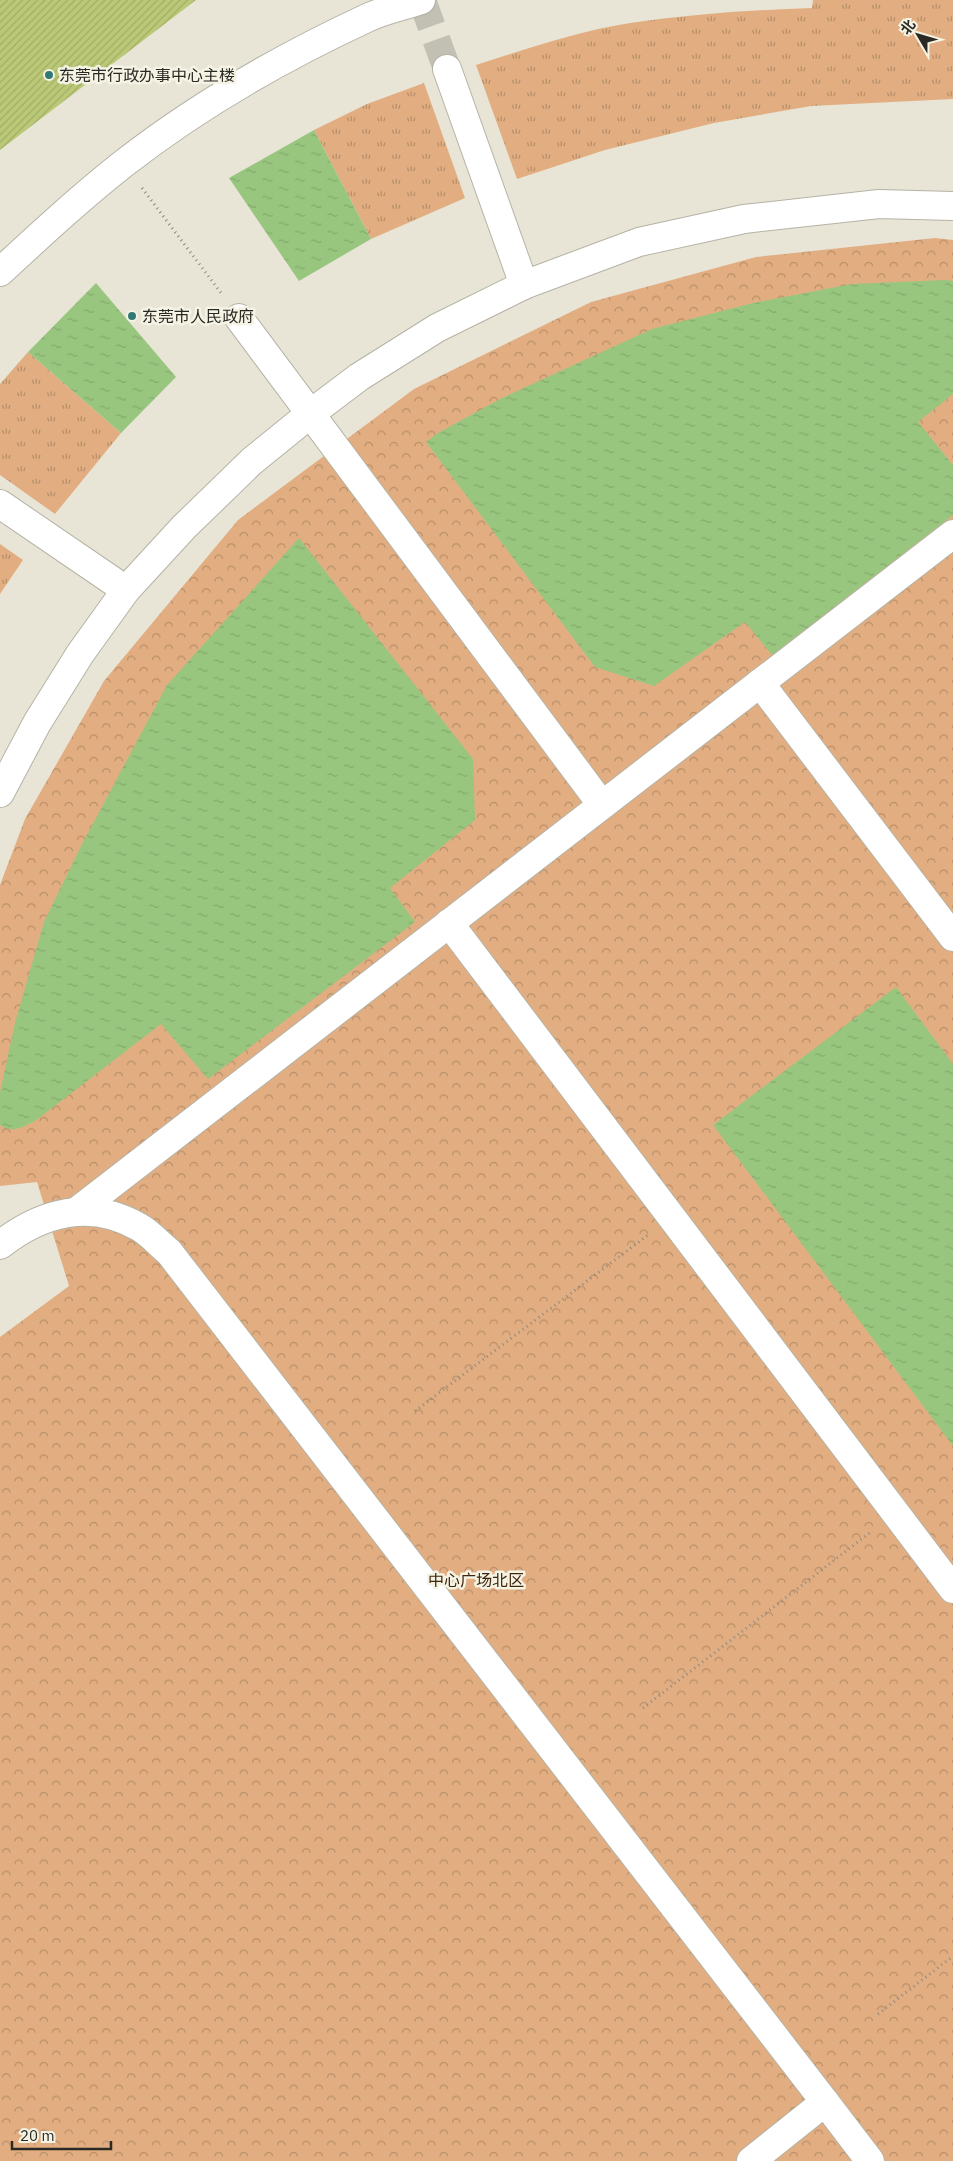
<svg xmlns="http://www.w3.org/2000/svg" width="953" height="2161" viewBox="0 0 953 2161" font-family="'IBM Plex Sans','Noto Sans SC',sans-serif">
<defs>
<pattern id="grass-tufts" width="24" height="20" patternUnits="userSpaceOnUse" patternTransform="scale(1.25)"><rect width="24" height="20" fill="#e2ae81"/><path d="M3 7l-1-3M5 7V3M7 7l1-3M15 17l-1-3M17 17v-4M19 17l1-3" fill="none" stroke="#b78e69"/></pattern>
<pattern id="park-crowns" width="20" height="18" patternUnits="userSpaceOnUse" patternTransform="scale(1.25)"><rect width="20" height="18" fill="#e2ae81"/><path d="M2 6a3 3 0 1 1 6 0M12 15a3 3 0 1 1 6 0" fill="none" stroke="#b78e69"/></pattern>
<pattern id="water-ripples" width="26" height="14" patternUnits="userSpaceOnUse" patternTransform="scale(1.25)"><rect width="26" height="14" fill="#98c67f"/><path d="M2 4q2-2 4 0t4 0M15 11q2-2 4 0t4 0" fill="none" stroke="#83aa6d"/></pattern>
<pattern id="building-hatch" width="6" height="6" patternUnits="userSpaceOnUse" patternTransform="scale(1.25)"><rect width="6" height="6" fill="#bbc977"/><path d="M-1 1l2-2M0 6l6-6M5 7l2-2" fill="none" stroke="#a1ad67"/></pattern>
</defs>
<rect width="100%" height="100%" fill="#e8e5d7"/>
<g fill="url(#grass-tufts)">
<path d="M813,0H953V99L811,106L714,123L605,150L517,179L476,65C526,49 578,31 630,23C691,14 751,10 812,8Z"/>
<path d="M424,83L465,198L371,239L314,130L367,104Z"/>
<path d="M28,352L121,433L55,514L0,475V384Z"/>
<path d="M0,544L23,560L0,594Z"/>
</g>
<path fill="url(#park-crowns)" d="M935,238L953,240V2161H0V1337L69,1286L37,1182L0,1186V885L25,819L104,681L238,520L414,389L591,302L756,257Z"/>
<g fill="url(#water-ripples)">
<path d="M314,130L371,239L299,281L229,178Z"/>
<path d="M945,280L953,281V394L918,422L953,465V515L772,655L745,622L654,686L595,667L426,442L438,433L502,398L652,329L753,303L852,284Z"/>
<path d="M96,283L176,377L121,433L28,352Z"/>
<path d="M299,538L473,759L475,820L390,888L415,922L208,1079L161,1024L35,1121C23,1127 12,1134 0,1125V1092L15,1023L44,922L81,846L167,685Z"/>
<path d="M896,987L953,1064V1446L713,1125Z"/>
</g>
<path fill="url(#building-hatch)" d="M0,0H196L0,150Z"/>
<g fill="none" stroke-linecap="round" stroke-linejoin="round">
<path stroke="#c2bfb3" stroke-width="28" stroke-dasharray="28 14" stroke-linecap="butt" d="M422,0L447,69"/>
<defs>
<g id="minor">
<path d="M447,69L524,285"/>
<path d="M0,272C40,235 80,198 123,164C196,107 283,57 367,18C384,10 404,6 421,0"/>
<path d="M239,318L602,805"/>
<path d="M0,504L126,590"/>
<path d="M760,683L953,937"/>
<path d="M0,793L37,723L80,654L126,590L184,527L252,461L310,414L359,377L437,328L524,285L639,242L744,219L879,204L953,206"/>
<path d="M449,923L953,1589"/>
<path d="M77,1211L953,534"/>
<path d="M0,1245C42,1212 91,1199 139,1227C150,1233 159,1244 169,1252L825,2102L751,2161"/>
<path d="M825,2102L870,2161"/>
</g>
</defs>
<use href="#minor" stroke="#b5b3a5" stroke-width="30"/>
<g stroke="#8c8a80" stroke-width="3" stroke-dasharray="1 4" stroke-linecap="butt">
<path d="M142,188L221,293"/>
<path d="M415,1411L648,1235"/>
<path d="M643,1708L872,1531"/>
<path d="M878,2014L953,1956"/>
</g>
<use href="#minor" stroke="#fff" stroke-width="28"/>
</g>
<g fill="#307974" stroke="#f5f3e4" stroke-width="2">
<circle cx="49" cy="75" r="5"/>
<circle cx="132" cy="316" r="5"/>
</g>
<g text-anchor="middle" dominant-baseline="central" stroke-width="5" stroke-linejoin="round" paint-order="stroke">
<g font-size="16" fill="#2a2923" stroke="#f5f3e4" text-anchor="start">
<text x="59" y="75">东莞市行政办事中心主楼</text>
<text x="142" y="316">东莞市人民政府</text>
</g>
<g font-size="16" fill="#41270d" stroke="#f5f3e4">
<text x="476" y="1580">中心广场北区</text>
</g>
</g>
<g transform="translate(918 35) rotate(308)" stroke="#f5f3e4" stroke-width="4" paint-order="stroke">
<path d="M0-4L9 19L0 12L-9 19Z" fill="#2a2923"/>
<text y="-8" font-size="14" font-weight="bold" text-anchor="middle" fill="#2a2923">北</text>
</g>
<path d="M12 2141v8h99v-8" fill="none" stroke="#2a2923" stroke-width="2.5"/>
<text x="20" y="2141" font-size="15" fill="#2a2923" stroke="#f5f3e4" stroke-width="4" paint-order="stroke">20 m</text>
</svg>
